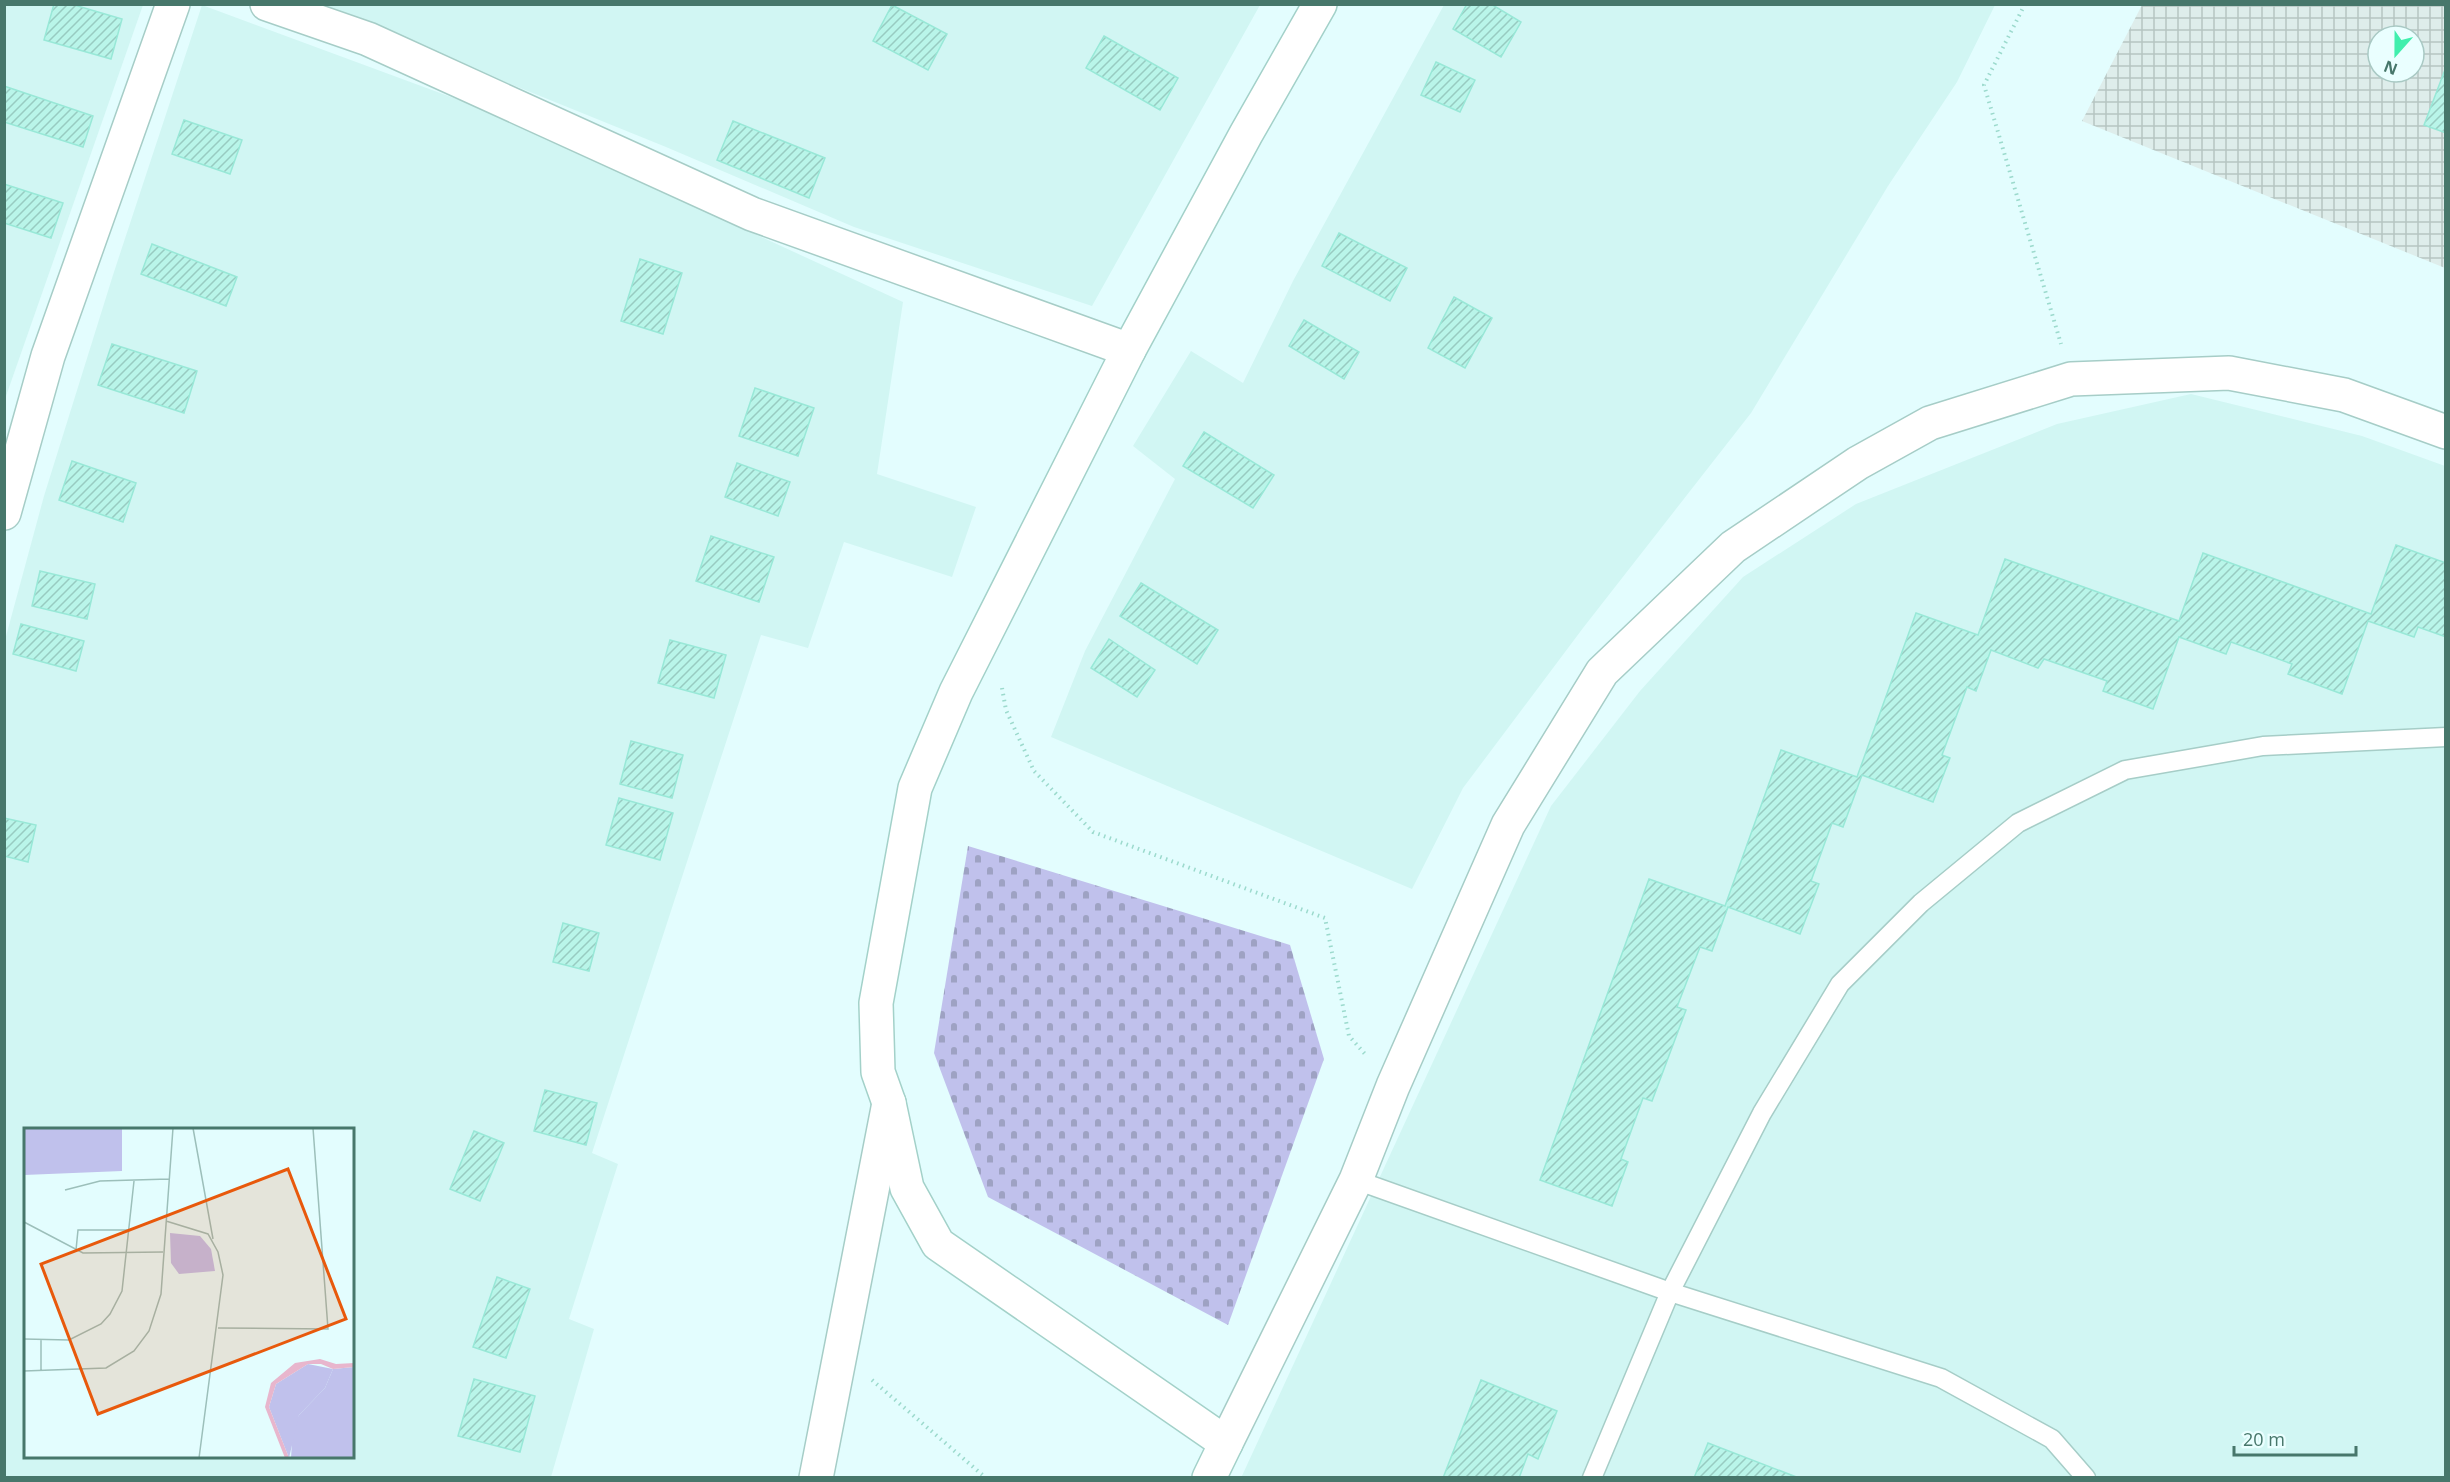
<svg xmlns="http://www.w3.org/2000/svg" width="2450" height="1482" viewBox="0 0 2450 1482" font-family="'Open Sans',sans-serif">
<defs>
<pattern id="industrial-grid" width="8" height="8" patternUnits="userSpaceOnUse" patternTransform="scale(1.5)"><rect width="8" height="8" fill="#deedeb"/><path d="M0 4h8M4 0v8" fill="none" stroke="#b6c5c2"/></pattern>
<pattern id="cemetery-stones" width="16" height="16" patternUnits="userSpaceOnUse" patternTransform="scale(1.5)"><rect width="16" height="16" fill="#c0c1ec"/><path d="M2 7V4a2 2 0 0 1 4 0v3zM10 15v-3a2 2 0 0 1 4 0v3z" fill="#9ea2c3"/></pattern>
<pattern id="building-hatch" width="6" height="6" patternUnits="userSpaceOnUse" patternTransform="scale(1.5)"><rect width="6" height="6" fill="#b9f5e9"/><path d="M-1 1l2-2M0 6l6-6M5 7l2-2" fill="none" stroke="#98cbc1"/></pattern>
</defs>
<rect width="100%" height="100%" fill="#e3fdfe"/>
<g fill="#d1f6f3" fill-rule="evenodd">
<path d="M5,5H143L5,399Z"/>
<path d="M202,5L478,107L903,302L877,474L976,507L952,577L844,542L808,648L761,635L592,1153L618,1164L569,1319L594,1329L551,1477L5,1478V640L44,496L113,275ZM26,1130H352V1456H26Z"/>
<path d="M315,5H1260L1092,306L854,227L666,147Z"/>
<path d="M1444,5H1995L1957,82L1888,186L1751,413L1583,628L1463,788L1412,889L1051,737L1085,651L1175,479L1133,446L1191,351L1243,383L1293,281Z"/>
<path d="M2191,394L2362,436L2445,466V1477L1241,1478L1551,806L1640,691L1743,577L1856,504L2057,424Z"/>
</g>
<path fill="url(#industrial-grid)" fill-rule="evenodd" d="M2142,5H2445V268L2082,121ZM2378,36H2414V72H2378Z"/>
<path fill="url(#cemetery-stones)" d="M968,846L1290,945L1324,1059L1228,1325L988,1197L934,1053Z"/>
<g fill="url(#building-hatch)" stroke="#98e8d7" stroke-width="1.5">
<path d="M54,4H71L122,19L111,59L44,40Z"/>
<path d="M1467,4H1491L1521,22L1501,57L1453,29Z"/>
<path d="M892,5L947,34L928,70L873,41Z"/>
<path d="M1104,36L1178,78L1160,110L1086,68Z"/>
<path d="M1436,62L1475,80L1460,112L1421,95Z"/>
<path d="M2446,67V133L2424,125Z"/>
<path d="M4,86L93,116L83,147L4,122Z"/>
<path d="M184,120L242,140L230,174L172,154Z"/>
<path d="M733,121L825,158L809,198L717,160Z"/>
<path d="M4,184L63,203L51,238L4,223Z"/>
<path d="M1339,233L1407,268L1390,301L1322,266Z"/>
<path d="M152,244L237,277L226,306L141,274Z"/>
<path d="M640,259L682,273L663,334L621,321Z"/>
<path d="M1454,297L1492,318L1465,368L1428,348Z"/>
<path d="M1304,320L1359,352L1344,379L1289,346Z"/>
<path d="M112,344L197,371L184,413L98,385Z"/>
<path d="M755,388L814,408L798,456L739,436Z"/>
<path d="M1204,432L1274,475L1253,508L1183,466Z"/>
<path d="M72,461L136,483L123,522L59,500Z"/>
<path d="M737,463L790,482L778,516L725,497Z"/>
<path d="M711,536L774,557L759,602L696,581Z"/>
<path d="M2396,545L2446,563V637L2418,627L2414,637L2368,621L2342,694L2288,674L2292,664L2231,642L2226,654L2179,637L2153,709L2103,691L2107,681L2044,659L2038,668L1991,650L1976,691L1967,687L1942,755L1950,758L1933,802L1862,775L1843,827L1832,823L1811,881L1819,884L1800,934L1728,907L1712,951L1700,947L1677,1007L1686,1010L1652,1101L1643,1098L1621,1159L1628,1162L1612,1206L1540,1180L1649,879L1725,906L1781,750L1857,777L1916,613L1978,635L2005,559L2179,621L2203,553L2371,614Z"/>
<path d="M40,571L95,584L87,619L32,606Z"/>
<path d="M1141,583L1218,630L1197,664L1120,616Z"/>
<path d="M21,624L84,641L76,671L13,654Z"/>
<path d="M1109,639L1155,670L1137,697L1091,668Z"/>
<path d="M670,640L726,655L714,698L658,683Z"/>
<path d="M631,741L683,755L672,798L620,784Z"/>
<path d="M619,798L673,813L660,860L606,845Z"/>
<path d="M4,818L36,825L28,862L4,856Z"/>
<path d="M563,923L599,933L589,971L553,962Z"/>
<path d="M545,1090L597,1103L586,1145L534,1131Z"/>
<path d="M474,1131L504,1143L480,1201L450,1189Z"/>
<path d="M497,1277L530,1289L506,1358L473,1347Z"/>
<path d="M474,1379L535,1396L520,1452L458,1436Z"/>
<path d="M1481,1380L1557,1411L1538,1459L1528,1454L1519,1478H1443Z"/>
<path d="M1708,1443L1799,1478H1694Z"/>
</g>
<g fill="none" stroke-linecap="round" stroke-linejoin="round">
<defs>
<g id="lane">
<path d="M1356,1180L1670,1292L1941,1378L2052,1439L2086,1478"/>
<path d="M1592,1478L1670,1292L1762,1113L1840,984L1921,903L2018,823L2125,770L2263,746L2446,737"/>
</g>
<g id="street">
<path d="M267,4L368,39L752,214L1129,350"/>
<path d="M4,513L48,356L173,4"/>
<path d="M1226,1443L1356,1180L1393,1086L1508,825L1602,672L1733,547L1858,463L1930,423L2071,379L2229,373L2344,395L2446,432"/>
<path d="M816,1478L889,1103"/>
</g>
<path id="secondary" d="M1209,1478L1226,1443L938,1244L907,1188L889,1103L878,1072L876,1003L915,788L956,692L1129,350L1246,134L1320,4"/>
</defs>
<use href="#lane" stroke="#a6cdc7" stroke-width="21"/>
<use href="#street" stroke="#a6cdc7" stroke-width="36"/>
<use href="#secondary" stroke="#a3d1c9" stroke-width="36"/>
<g stroke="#9cdacd" stroke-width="4" stroke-dasharray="1.5 4.5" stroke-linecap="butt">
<path d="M2025,4L1984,85L2061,344"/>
<path d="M1002,688L1006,710L1034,771L1093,832L1325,918L1349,1036L1365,1054"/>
<path d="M872,1380L986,1478"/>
</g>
<use href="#lane" stroke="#fff" stroke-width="18"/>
<use href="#street" stroke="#fff" stroke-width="33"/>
<use href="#secondary" stroke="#fff" stroke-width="33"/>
</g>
<g transform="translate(24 1128)">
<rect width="330" height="330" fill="#e3fdfe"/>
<path d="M98,0V43L0,47V1ZM330,239V330H267L269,299L275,287L301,260L309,241Z" fill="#c0c1ec"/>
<path d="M284,236L309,241L301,260L275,287L265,330L245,279L252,256Z" fill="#c0c1ec"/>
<path d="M146,105L176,108L187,121L191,143L155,146L147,135Z" fill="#c0c1ec"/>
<path d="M296,231L312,236L330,235V239L309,241L297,236H284L252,256L245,279L265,330H261L241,279L247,255L271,235Z" fill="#e8b6cd"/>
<path fill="none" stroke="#9cbfba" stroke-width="1.5" d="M169,0L189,111M41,62L76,53L145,51M142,93L184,106L194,124L199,147L175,330M0,94L59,125L139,124M52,122L54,102H104M194,200L304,201L289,0M0,211L45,212L77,196L86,186L98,163L110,53M17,212V243M0,243L82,240L110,223L125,203L137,166L149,0"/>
<path fill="#e8590c" fill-opacity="0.15" stroke="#e8590c" stroke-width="3" d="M264,41L322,191L74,286L17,136Z"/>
<rect width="330" height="330" fill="none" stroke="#47776b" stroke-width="3"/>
</g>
<rect width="2450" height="1482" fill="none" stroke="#47776b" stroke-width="12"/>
<g transform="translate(2396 54) rotate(201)"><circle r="28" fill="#eaffff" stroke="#a9c9c4" stroke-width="1.5"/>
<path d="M0-4.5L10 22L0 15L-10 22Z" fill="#40efad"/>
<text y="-9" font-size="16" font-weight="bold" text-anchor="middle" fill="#47776b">N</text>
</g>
<path d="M2234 1446v9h122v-9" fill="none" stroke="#47776b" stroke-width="3"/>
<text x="2243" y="1446" font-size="18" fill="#47776b" stroke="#eaffff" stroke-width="4.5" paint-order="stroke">20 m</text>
</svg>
